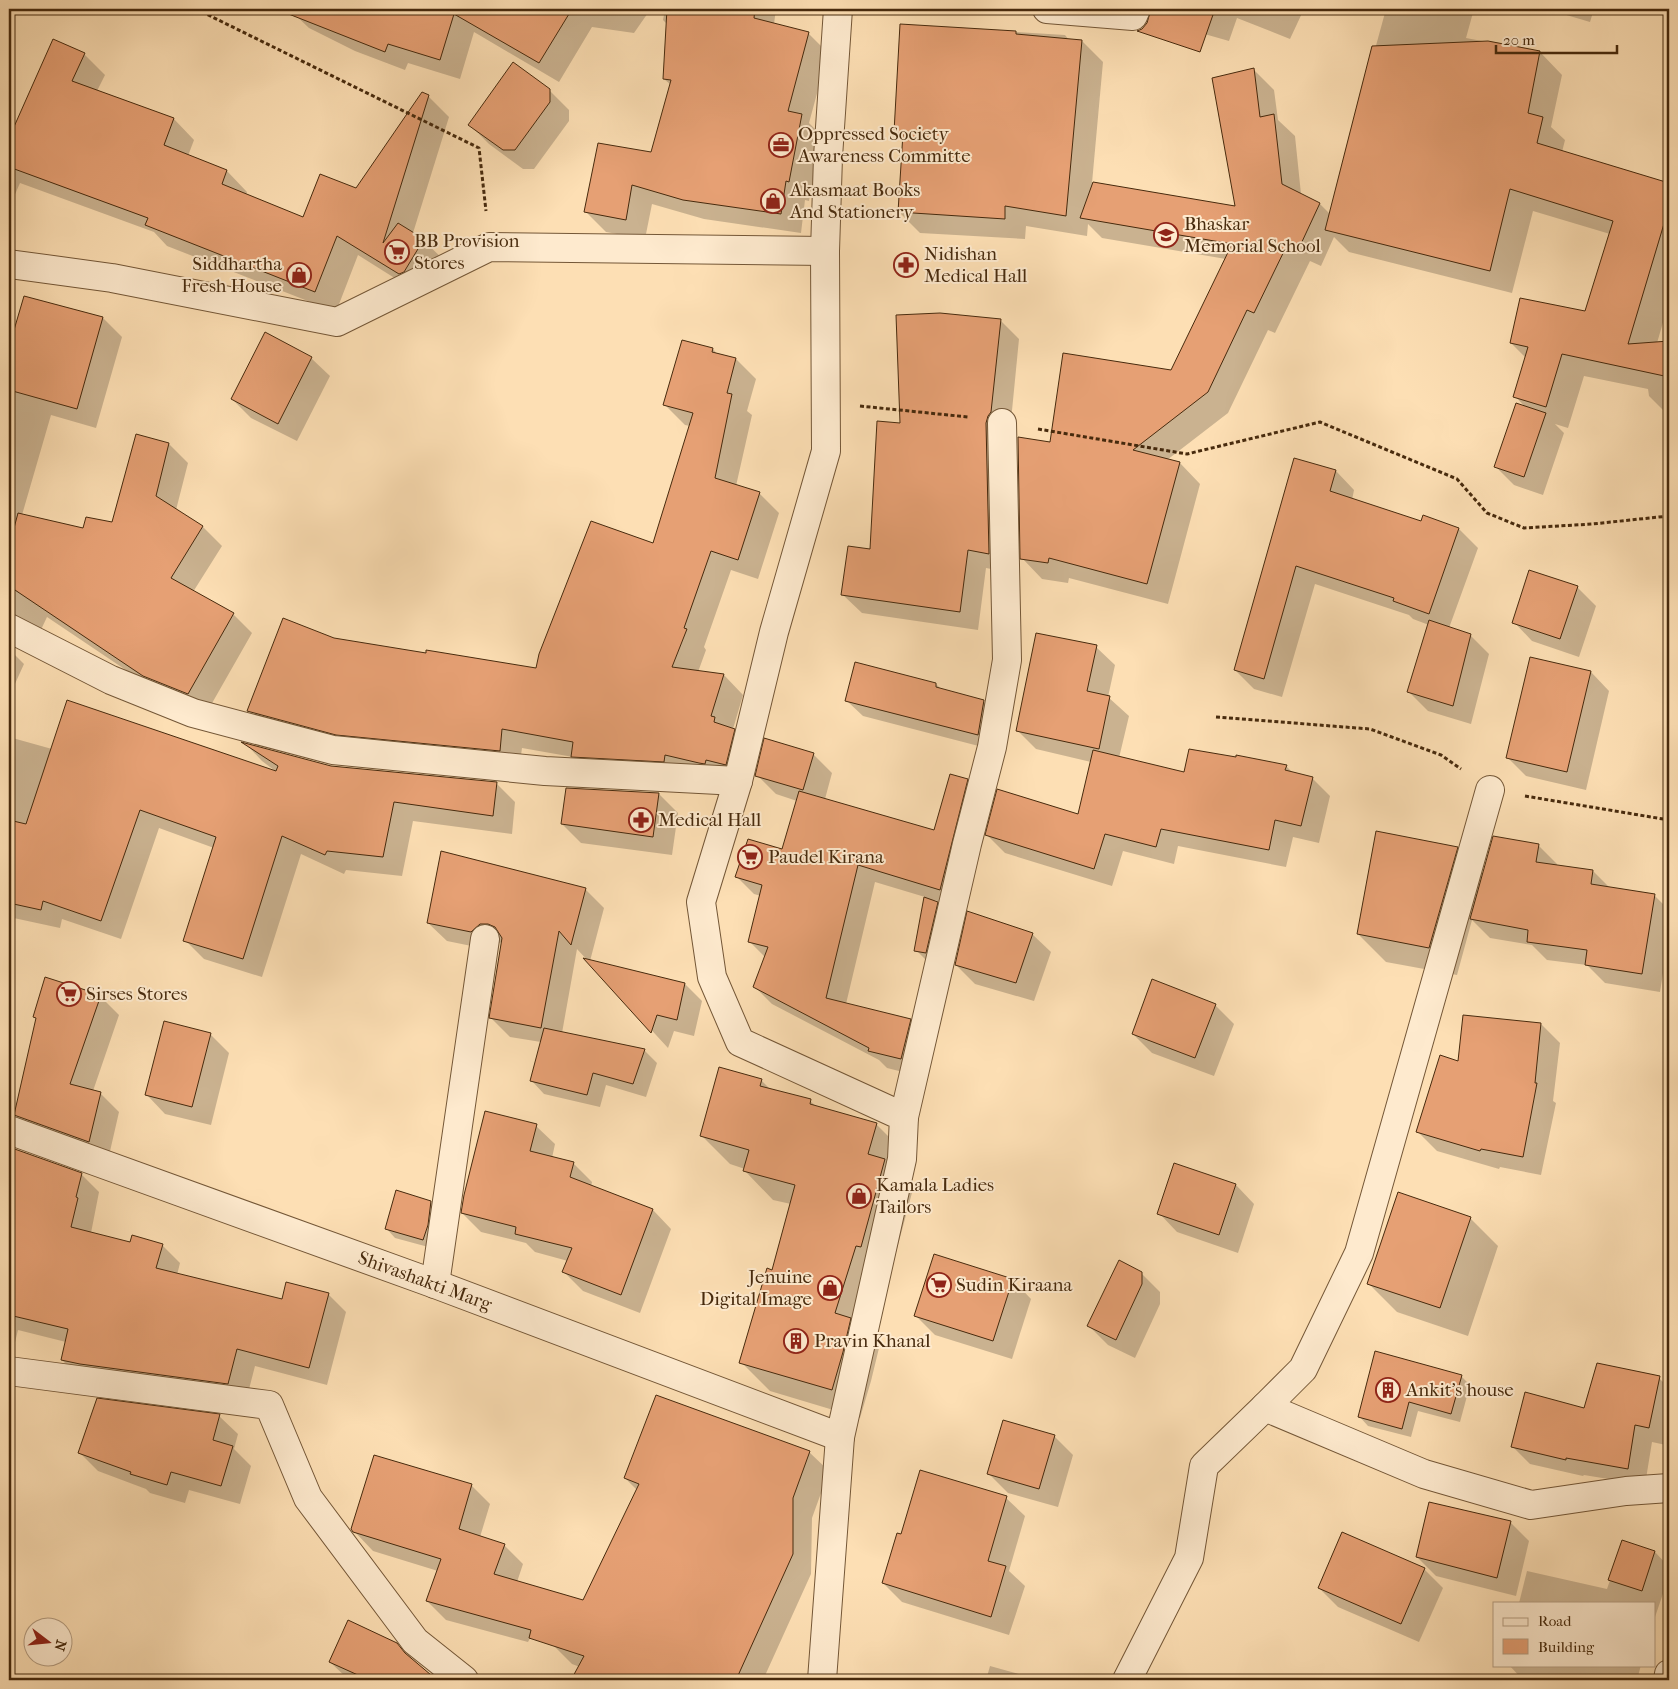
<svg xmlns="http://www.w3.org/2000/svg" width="1678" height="1689" viewBox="0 0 1678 1689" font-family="'IM FELL French Canon',serif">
<rect width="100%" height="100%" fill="#fddfb4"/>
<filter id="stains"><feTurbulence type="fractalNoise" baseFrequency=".004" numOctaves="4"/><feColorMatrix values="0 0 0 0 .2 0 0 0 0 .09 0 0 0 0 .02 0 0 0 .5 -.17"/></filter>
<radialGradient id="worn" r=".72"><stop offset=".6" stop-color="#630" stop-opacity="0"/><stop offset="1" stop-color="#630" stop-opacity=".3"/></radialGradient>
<g fill="#0003">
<path d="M289,9H649L650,10L634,33L592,27L559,82L474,32L460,79L408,63L405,70L355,51L309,28Z"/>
<path d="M665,9H776L774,24L808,33L828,53L809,123L821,135L809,201L805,200L801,233L704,219L652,204L645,239L606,232L586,212L652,154L671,85L664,79L668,25L663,20Z"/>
<path d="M1157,9H1304L1290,39L1237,18L1229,41L1173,25Z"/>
<path d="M1386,9H1474L1466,38L1540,52L1562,75L1551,127L1565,140L1562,152L1669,184V302L1657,343H1669V416L1649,396L1648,389L1584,376L1568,428L1555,424L1564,433L1543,495L1514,485L1495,466L1526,408L1515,396L1526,358L1511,343L1586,313L1610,234L1533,211L1512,293L1349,252L1334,237L1321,266L1310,261L1275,333L1268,330L1228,413L1167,460L1180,463L1200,484L1168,604L1069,578L1068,583L1042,579L1022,558L1051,444L1172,371L1226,259L1102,238L1088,224L1087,236L1026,226L1025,239L920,233L899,212L904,141L895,132L901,25L1065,35L1069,40L1082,41L1103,62L1092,183L1237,208L1254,70L1274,90L1278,120L1295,136L1301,194L1320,204L1330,214Z"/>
<path d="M1546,9H1594L1590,22Z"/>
<path d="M84,54L105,75L97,91L174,119L194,140L188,156L227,171L247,192L246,195L304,218L356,190L428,96L449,117L413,233L423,240L444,260L420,294L358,255L336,312L167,246L154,232L20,183L9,208V130L13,131Z"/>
<path d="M549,90L569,110V121L534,169H523L489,144L470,125Z"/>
<path d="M103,318L122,337L96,428L51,415L22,515L84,529L113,524L169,444L188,463L176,510L203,527L222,546L193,592L233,614L252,633L207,712L163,695L47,617L39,634L14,641L12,649L13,653L24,664L9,697V348Z"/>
<path d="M1000,320L1019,339L1010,431L1007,572L986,568L978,630L862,613L843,595L872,551L901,424Z"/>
<path d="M683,342L713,349L718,355L736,359L756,379L747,411L752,415L736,486L759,493L779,513L758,579L731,570L704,647L706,650L698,672L724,675L743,695L733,729L754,749L745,784L592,776L573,757L522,748L519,770L268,730L248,711L334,639L427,655L537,669L654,545L690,426L685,425L665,405Z"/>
<path d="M311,358L330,376L297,441L251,418L232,399Z"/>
<path d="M1336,471L1354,490L1352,500L1422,523L1424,517L1459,529L1478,548L1449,628L1470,635L1489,654L1471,724L1428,711L1409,692L1429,625L1413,619L1409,615L1315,584L1282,697L1254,689L1235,670Z"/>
<path d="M1577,587L1596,606L1579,657L1532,641L1514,622Z"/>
<path d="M1096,647L1115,665L1108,697L1129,716L1119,758L1185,773L1286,766L1294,774L1312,778L1330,796L1319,843L1293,837L1286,867L1178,846L1174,864L1123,851L1112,886L1005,853L987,835L1079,815L1091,762L1036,749L1017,730Z"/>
<path d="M1591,672L1609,691L1586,790L1526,776L1507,757Z"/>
<path d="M936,684L941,689L984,702L999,718L994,750L863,716L847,701Z"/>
<path d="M9,737L52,749L278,773L262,761L246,744L331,767L496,783L515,802L512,834L413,821L402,876L346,870L344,874L301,854L262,977L204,959L185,940L214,848L159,828L121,939L62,919L60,928L9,917Z"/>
<path d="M813,754L832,773L825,799L934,832L967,780L984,798L958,907L934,900L946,912L935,961L925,959L916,950L925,897L875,882L846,1004L910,1020L928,1037L919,1076L887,1068L879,1060L772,1004L754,986L765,957L750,942L761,896L754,894L737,877L783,850L797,801L776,794L757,775Z"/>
<path d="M567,789L659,794L678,813L672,855L581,843L562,824Z"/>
<path d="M1538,845L1557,864V866L1593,871L1610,888L1654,895L1669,910V936L1660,992L1605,983L1587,965L1547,960L1532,945L1490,938L1472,920L1457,975L1386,962L1358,934L1457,848L1484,874Z"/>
<path d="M585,889L604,908L590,961L685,984L702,1001L694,1036L674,1031L668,1048L577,949L562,1033L644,1050L657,1063L646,1097L606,1085L600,1107L544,1094L531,1080L541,1042L510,1037L491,1018L502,942L499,943L491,950L447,941L428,923Z"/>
<path d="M1032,934L1051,952L1034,1001L975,984L956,965Z"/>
<path d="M100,996L119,1015L93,1091L100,1093L119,1112L108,1160L34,1134L15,1115L37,1019L35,1017Z"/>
<path d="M1215,1005L1234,1024L1214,1076L1152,1053L1133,1034Z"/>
<path d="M1541,1024L1560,1043L1553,1101L1556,1103L1541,1175L1500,1167L1499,1169L1437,1151L1418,1132L1459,1062Z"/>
<path d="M211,1035L229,1053L211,1125L165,1114L147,1095Z"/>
<path d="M761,1080L772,1091L810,1101L817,1107L876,1124L905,1153L899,1174L913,1189L890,1275L866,1335L879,1348L871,1381L860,1418L770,1391L741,1362L772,1271L791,1204L773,1200L745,1171V1169L730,1164L701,1135Z"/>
<path d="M536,1126L555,1144L552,1158L573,1163L592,1182L591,1187L653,1210L671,1229L640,1313L583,1291L564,1272L568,1261L535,1252L526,1243L481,1232L462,1213Z"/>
<path d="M9,1148L81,1174L99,1192L91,1233L131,1244L162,1245L180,1263L177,1275L283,1300L328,1294L346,1312L327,1385L255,1366L246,1401L80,1378L62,1360L66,1342L18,1330L9,1367Z"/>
<path d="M1175,1165L1236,1185L1254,1204L1238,1253L1177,1232L1159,1213Z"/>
<path d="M431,1202L440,1211L432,1248L395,1238L386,1228Z"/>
<path d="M1470,1218L1498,1246L1468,1336L1397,1312L1369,1284Z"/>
<path d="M1141,1273L1160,1292V1304L1135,1358L1108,1345L1089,1326Z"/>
<path d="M1013,1280L1031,1299L1012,1359L935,1335L916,1316Z"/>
<path d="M1461,1376L1470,1385L1460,1422L1418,1411L1411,1437L1368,1426L1359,1416Z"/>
<path d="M1659,1378L1669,1388V1431L1666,1445L1652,1442L1645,1485L1584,1475L1583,1476L1530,1464L1513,1447L1585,1410Z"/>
<path d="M219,1416L238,1434L234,1449L251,1466L240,1504L189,1490L185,1503L150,1493L146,1489L98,1471L79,1452Z"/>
<path d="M1054,1436L1073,1455L1058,1507L1008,1493L989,1474Z"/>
<path d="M809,1452L829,1471L812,1518L811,1574L763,1680H572L580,1667L572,1664L553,1645L584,1602L638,1491L625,1478Z"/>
<path d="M375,1457L472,1486L490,1504L480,1537L504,1545L523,1564L517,1582L548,1604L528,1642L446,1620L427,1601L438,1571L373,1551L354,1531Z"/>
<path d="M1006,1498L1025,1516L1009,1571L1025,1586L1009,1635L902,1602L883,1583L902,1535Z"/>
<path d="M1511,1523L1529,1541L1516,1596L1436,1576L1417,1557Z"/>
<path d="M1623,1542L1655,1552L1669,1567V1576L1654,1620V1603H1519L1527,1571L1607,1589Z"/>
<path d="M1424,1569L1443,1588L1419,1642L1338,1607L1319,1588Z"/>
<path d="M396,1644L436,1680H349L330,1662Z"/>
<path d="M1509,1665H1641L1637,1680H1531L1521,1678Z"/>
<path d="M990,1666L1040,1680H986Z"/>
</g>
<g fill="#e6a074" stroke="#472a0d">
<path d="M281,9H572L539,63L454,14L440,60L388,44L385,52L281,11Z"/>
<path d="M667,9H755L754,18L809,32L788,111L802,114L789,182L786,181L781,214L683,200L632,185L626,220L584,212L598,143L651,152L671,80L663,79Z"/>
<path d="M1151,9H1215L1200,52L1137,31L1142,29L1147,23Z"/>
<path d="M900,24L1016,31V34L1082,40L1066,216L1005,206V219L898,212L903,133L894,132Z"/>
<path d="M53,39L85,53L72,81L174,118L164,145L227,170L222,184L303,217L320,174L356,188L422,92L429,95L383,243L398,223L424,239L404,272L399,274L337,236L315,292L145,225L148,218L9,167V138Z"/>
<path d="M1488,41L1540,51L1528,113L1543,117L1537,143L1669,183V207L1628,344L1669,341V377L1562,354L1546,407L1513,397L1528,347L1510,343L1520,298L1585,311L1613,221L1510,189L1490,271L1325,230L1372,46Z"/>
<path d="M513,62L550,89V102L515,150H503L468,125Z"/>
<path d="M1254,68L1260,117L1274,114L1282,184L1320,203L1300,246L1289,241L1254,313L1247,310L1208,392L1133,450L1180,462L1147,584L1049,558L1048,563L1020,559L1018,437L1050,442L1063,353L1171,370L1232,244L1080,218L1093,182L1235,206L1212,78Z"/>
<path d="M24,296L103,317L77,409L9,390V347Z"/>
<path d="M940,313L1001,319L991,412L988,416L986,423L989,554L968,550L960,612L841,595L848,546L870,549L877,421L900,423L896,315Z"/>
<path d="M265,332L312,357L278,424L231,399Z"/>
<path d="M682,340L713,348L712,352L736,358L727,393L732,394L715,478L760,492L738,560L711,551L684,628L687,629L672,667L724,674L711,716L715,717L714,722L735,729L726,765L706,760L705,764L699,763L665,755L664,762L571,757L573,742L502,729L500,751L336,735L247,711L283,618L334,638L426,653V650L536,668L539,654L591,521L653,543L693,413L663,405Z"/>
<path d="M1516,403L1546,413L1524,477L1494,467Z"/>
<path d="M136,434L169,443L156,496L203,526L171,578L234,613L188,694L143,676L9,586V547L18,513L83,528L86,517L112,522Z"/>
<path d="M1294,458L1336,470L1330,491L1421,521L1423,515L1459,528L1429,614L1393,601L1394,598L1296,566L1264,679L1234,670Z"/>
<path d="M1529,570L1578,586L1560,639L1512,623Z"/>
<path d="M1429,620L1471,634L1453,706L1407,692Z"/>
<path d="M1036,633L1097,645L1087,691L1110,696L1099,749L1016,731Z"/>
<path d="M1530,657L1591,671L1567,772L1506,758Z"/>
<path d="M855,662L936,683V687L984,700L978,735L845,701Z"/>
<path d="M67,700L276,771L278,766L241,742L331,766L497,782L493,816L394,802L383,857L327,851L325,855L282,836L243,959L183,941L216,837L140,810L101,921L43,901L41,910L9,903V820L26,824Z"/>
<path d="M764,738L814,753L803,790L755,776Z"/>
<path d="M1189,749L1236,757V755L1287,765L1285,770L1313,777L1301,826L1275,820L1269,850L1161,829L1156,847L1105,834L1094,869L985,835L997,789L1078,814L1093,750L1184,772Z"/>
<path d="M950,774L968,779L940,890L858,865L826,998L911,1019L901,1059L868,1051L869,1048L753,987L768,947L748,942L762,885L735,877L748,839L782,849L799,791L934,830Z"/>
<path d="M566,788L659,793L653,837L561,824Z"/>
<path d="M1376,831L1458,847L1429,948L1357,934Z"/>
<path d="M1493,836L1539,844L1536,862L1593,870L1591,884L1655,894L1642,974L1585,965L1587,950L1527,942L1528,930L1470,919Z"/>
<path d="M441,851L586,888L571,945L559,931L541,1028L489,1018L502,938L495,927L488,924H480L471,932L427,923Z"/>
<path d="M924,897L938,902L926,953L914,951Z"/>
<path d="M967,911L1033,933L1016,983L955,965Z"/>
<path d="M583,958L685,983L677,1020L657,1015L651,1033Z"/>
<path d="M45,977L101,995L70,1084L101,1092L89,1142L14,1115L36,1018L33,1017Z"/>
<path d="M1152,979L1216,1004L1195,1058L1132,1034Z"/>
<path d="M1463,1015L1541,1023L1535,1083H1537L1523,1157L1481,1149L1480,1151L1416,1132L1440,1055L1458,1061Z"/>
<path d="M164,1021L211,1033L192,1107L145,1095Z"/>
<path d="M544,1028L645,1049L633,1084L593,1073L587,1095L530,1081Z"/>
<path d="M719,1067L762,1079L760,1086L811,1099L810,1104L877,1123L868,1154L885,1159L861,1247L856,1246L835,1313L851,1318L843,1352L832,1390L739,1363L767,1268L772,1270L795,1185L743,1171L749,1150L700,1136Z"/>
<path d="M485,1111L537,1124L530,1151L574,1162L570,1177L653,1209L621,1295L562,1272L572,1248L515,1234L516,1227L461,1213L464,1195Z"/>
<path d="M9,1147L82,1173L76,1197L78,1198L71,1227L130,1242L132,1235L163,1244L156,1268L282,1299L286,1282L329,1293L309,1368L237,1349L228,1384L80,1364L61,1360L68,1329L9,1315Z"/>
<path d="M1174,1163L1236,1184L1219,1235L1157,1214Z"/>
<path d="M396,1190L431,1201L428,1225L423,1240L385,1229Z"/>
<path d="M1398,1192L1471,1217L1440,1308L1367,1284Z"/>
<path d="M934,1254L1013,1279L993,1341L914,1316Z"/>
<path d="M1119,1260L1142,1272V1284L1116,1340L1087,1326Z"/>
<path d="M1375,1351L1462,1375L1451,1414L1409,1402L1402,1429L1358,1417Z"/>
<path d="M1597,1363L1660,1376L1649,1428L1635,1425L1628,1469L1566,1458V1460L1511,1447L1525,1392L1584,1408Z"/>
<path d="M656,1395L810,1451L793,1498V1554L736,1680H571L584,1656L529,1638L531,1630L426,1601L441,1559L353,1532L351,1529L374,1455L472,1484L459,1529L505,1544L494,1574L583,1600L639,1484L624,1478Z"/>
<path d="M97,1398L220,1414L213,1440L233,1446L221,1486L171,1472L167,1485L130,1474L131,1472L78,1453Z"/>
<path d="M1003,1420L1055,1435L1039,1489L987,1474Z"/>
<path d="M920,1470L1007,1496L988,1561L1006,1566L991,1617L882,1583L897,1533L901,1534Z"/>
<path d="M1429,1502L1511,1521L1497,1578L1416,1557Z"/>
<path d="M1342,1532L1425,1568L1401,1624L1318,1588Z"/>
<path d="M1622,1540L1655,1551L1642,1591L1608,1580Z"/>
<path d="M348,1620L397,1643L405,1653L437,1680H369L329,1662Z"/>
</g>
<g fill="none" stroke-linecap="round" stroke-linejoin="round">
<defs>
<g id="minor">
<path d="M1047,9L1133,16L1136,9"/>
<path d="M9,264L112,278L337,322L489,247L825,251"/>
<path d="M9,628L111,680L193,713L333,750L545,771L738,781"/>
<path d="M904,1117L967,844L992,747L1007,660L1002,423"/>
<path d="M9,1130L435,1284L840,1437"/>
<path d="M435,1284L485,939"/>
<path d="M9,1371L269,1405L308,1498L415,1641L464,1680"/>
<path d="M1265,1407L1303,1369L1359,1253L1490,790"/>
<path d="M822,1680L840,1437L902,1159L904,1117L740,1042L712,977L701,902L738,781L774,632L826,451L825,251L828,157L838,9"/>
<path d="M1127,1680L1189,1558L1204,1466L1265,1407L1424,1474L1531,1505L1626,1491L1669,1488"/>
<path d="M1668,1680L1669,1674"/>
</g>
</defs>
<use href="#minor" stroke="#745737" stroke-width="30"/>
<g stroke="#472a0d" stroke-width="3" stroke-dasharray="4 2.5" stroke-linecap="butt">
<path d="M196,9L479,148L486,211"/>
<path d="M860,406L968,417"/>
<path d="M1038,429L1187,454L1320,422L1457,479L1487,513L1524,528L1592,524L1669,516"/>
<path d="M1216,717L1370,729L1441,755L1461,769"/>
<path d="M1525,796L1669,820"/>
</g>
<use href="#minor" stroke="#feeace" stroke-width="28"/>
</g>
<defs>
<symbol id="office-ring" viewBox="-11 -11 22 22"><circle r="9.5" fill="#feeace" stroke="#8f2418" stroke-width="1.5"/><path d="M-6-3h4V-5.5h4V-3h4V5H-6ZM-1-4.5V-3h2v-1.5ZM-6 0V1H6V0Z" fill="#8f2418"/></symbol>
<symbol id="shop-ring" viewBox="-11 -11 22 22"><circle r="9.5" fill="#feeace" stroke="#8f2418" stroke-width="1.5"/><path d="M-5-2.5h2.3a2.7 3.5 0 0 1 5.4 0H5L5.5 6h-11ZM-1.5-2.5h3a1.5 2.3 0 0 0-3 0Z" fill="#8f2418"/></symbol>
<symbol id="school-ring" viewBox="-11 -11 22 22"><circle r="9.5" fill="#feeace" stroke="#8f2418" stroke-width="1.5"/><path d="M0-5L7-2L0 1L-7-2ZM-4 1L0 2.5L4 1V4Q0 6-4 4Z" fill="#8f2418"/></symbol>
<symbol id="supermarket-ring" viewBox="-11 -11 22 22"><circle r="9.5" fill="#feeace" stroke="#8f2418" stroke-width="1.5"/><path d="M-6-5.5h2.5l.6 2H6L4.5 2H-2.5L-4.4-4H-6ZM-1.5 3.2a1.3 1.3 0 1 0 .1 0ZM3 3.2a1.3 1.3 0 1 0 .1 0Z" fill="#8f2418"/></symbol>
<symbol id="pharmacy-ring" viewBox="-11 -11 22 22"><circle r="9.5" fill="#feeace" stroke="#8f2418" stroke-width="1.5"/><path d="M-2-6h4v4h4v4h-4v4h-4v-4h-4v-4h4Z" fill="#8f2418"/></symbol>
<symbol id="building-ring" viewBox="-11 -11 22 22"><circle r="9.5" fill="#feeace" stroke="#8f2418" stroke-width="1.5"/><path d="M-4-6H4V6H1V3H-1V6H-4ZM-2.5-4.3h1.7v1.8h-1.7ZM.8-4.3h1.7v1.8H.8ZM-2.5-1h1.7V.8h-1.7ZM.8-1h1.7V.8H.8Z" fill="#8f2418"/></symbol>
</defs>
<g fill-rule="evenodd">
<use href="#office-ring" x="767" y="131" width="28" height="28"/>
<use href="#shop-ring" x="759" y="187" width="28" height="28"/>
<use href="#school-ring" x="1152" y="221" width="28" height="28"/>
<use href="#supermarket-ring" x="383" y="238" width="28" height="28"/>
<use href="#pharmacy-ring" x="892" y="251" width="28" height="28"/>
<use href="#shop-ring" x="285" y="261" width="28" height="28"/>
<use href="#pharmacy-ring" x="627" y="806" width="28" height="28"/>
<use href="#supermarket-ring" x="736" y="843" width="28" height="28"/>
<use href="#supermarket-ring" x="55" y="980" width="28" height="28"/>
<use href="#shop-ring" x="845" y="1182" width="28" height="28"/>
<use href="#supermarket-ring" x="925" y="1271" width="28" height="28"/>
<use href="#shop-ring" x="816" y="1274" width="28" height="28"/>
<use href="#building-ring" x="782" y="1327" width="28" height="28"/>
<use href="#building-ring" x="1374" y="1376" width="28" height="28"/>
</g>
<g text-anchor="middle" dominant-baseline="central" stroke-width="4" stroke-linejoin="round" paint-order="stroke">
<g font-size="19" fill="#472a0d" stroke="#feeace" text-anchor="start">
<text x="798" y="134">Oppressed Society<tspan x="798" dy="22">Awareness Committe</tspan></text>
<text x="790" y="190">Akasmaat Books<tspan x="790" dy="22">And Stationery</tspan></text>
<text x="1184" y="224">Bhaskar<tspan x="1184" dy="22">Memorial School</tspan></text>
<text x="414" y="241">BB Provision<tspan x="414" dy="22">Stores</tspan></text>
<text x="924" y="254">Nidishan<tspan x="924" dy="22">Medical Hall</tspan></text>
<text x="282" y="264" text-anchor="end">Siddhartha<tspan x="282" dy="22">Fresh House</tspan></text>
<text x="658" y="820">Medical Hall</text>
<text x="768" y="857">Paudel Kirana</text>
<text x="86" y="994">Sirses Stores</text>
<text x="876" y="1185">Kamala Ladies<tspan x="876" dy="22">Tailors</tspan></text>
<text x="812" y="1277" text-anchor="end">Jenuine<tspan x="812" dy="22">Digital Image</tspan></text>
<text x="956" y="1285">Sudin Kiraana</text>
<text x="814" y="1341">Pravin Khanal</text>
<text x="1406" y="1390">Ankit's house</text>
</g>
<g font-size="19" fill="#472a0d" stroke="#feeace">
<text transform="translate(425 1281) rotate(20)">Shivashakti Marg</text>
</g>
</g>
<rect width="1678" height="1689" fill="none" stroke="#fddfb4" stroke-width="30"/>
<rect x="10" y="10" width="1658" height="1669" fill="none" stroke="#472a0d" stroke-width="2.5"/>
<rect x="15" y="15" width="1648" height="1659" fill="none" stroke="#472a0d"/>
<rect x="1493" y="1602" width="162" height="65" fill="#feeace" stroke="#b59d81"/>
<rect x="1503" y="1618" width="25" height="8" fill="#feeace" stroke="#b59d81"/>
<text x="1538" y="1626" font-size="15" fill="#472a0d">Road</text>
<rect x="1503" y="1639" width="25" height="15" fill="#e6a074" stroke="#b59d81"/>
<text x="1538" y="1652" font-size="15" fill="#472a0d">Building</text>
<g transform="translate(48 1642) rotate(106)"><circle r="24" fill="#feeace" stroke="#b59d81"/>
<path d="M0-4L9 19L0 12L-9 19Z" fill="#8f2418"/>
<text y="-8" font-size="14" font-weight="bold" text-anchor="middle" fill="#472a0d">N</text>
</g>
<path d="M1496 45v8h121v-8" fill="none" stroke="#472a0d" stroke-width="2.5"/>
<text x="1503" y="45" font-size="15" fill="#472a0d" stroke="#feeace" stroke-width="4" paint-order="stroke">20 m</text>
<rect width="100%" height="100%" filter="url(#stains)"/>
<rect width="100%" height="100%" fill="url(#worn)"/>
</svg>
